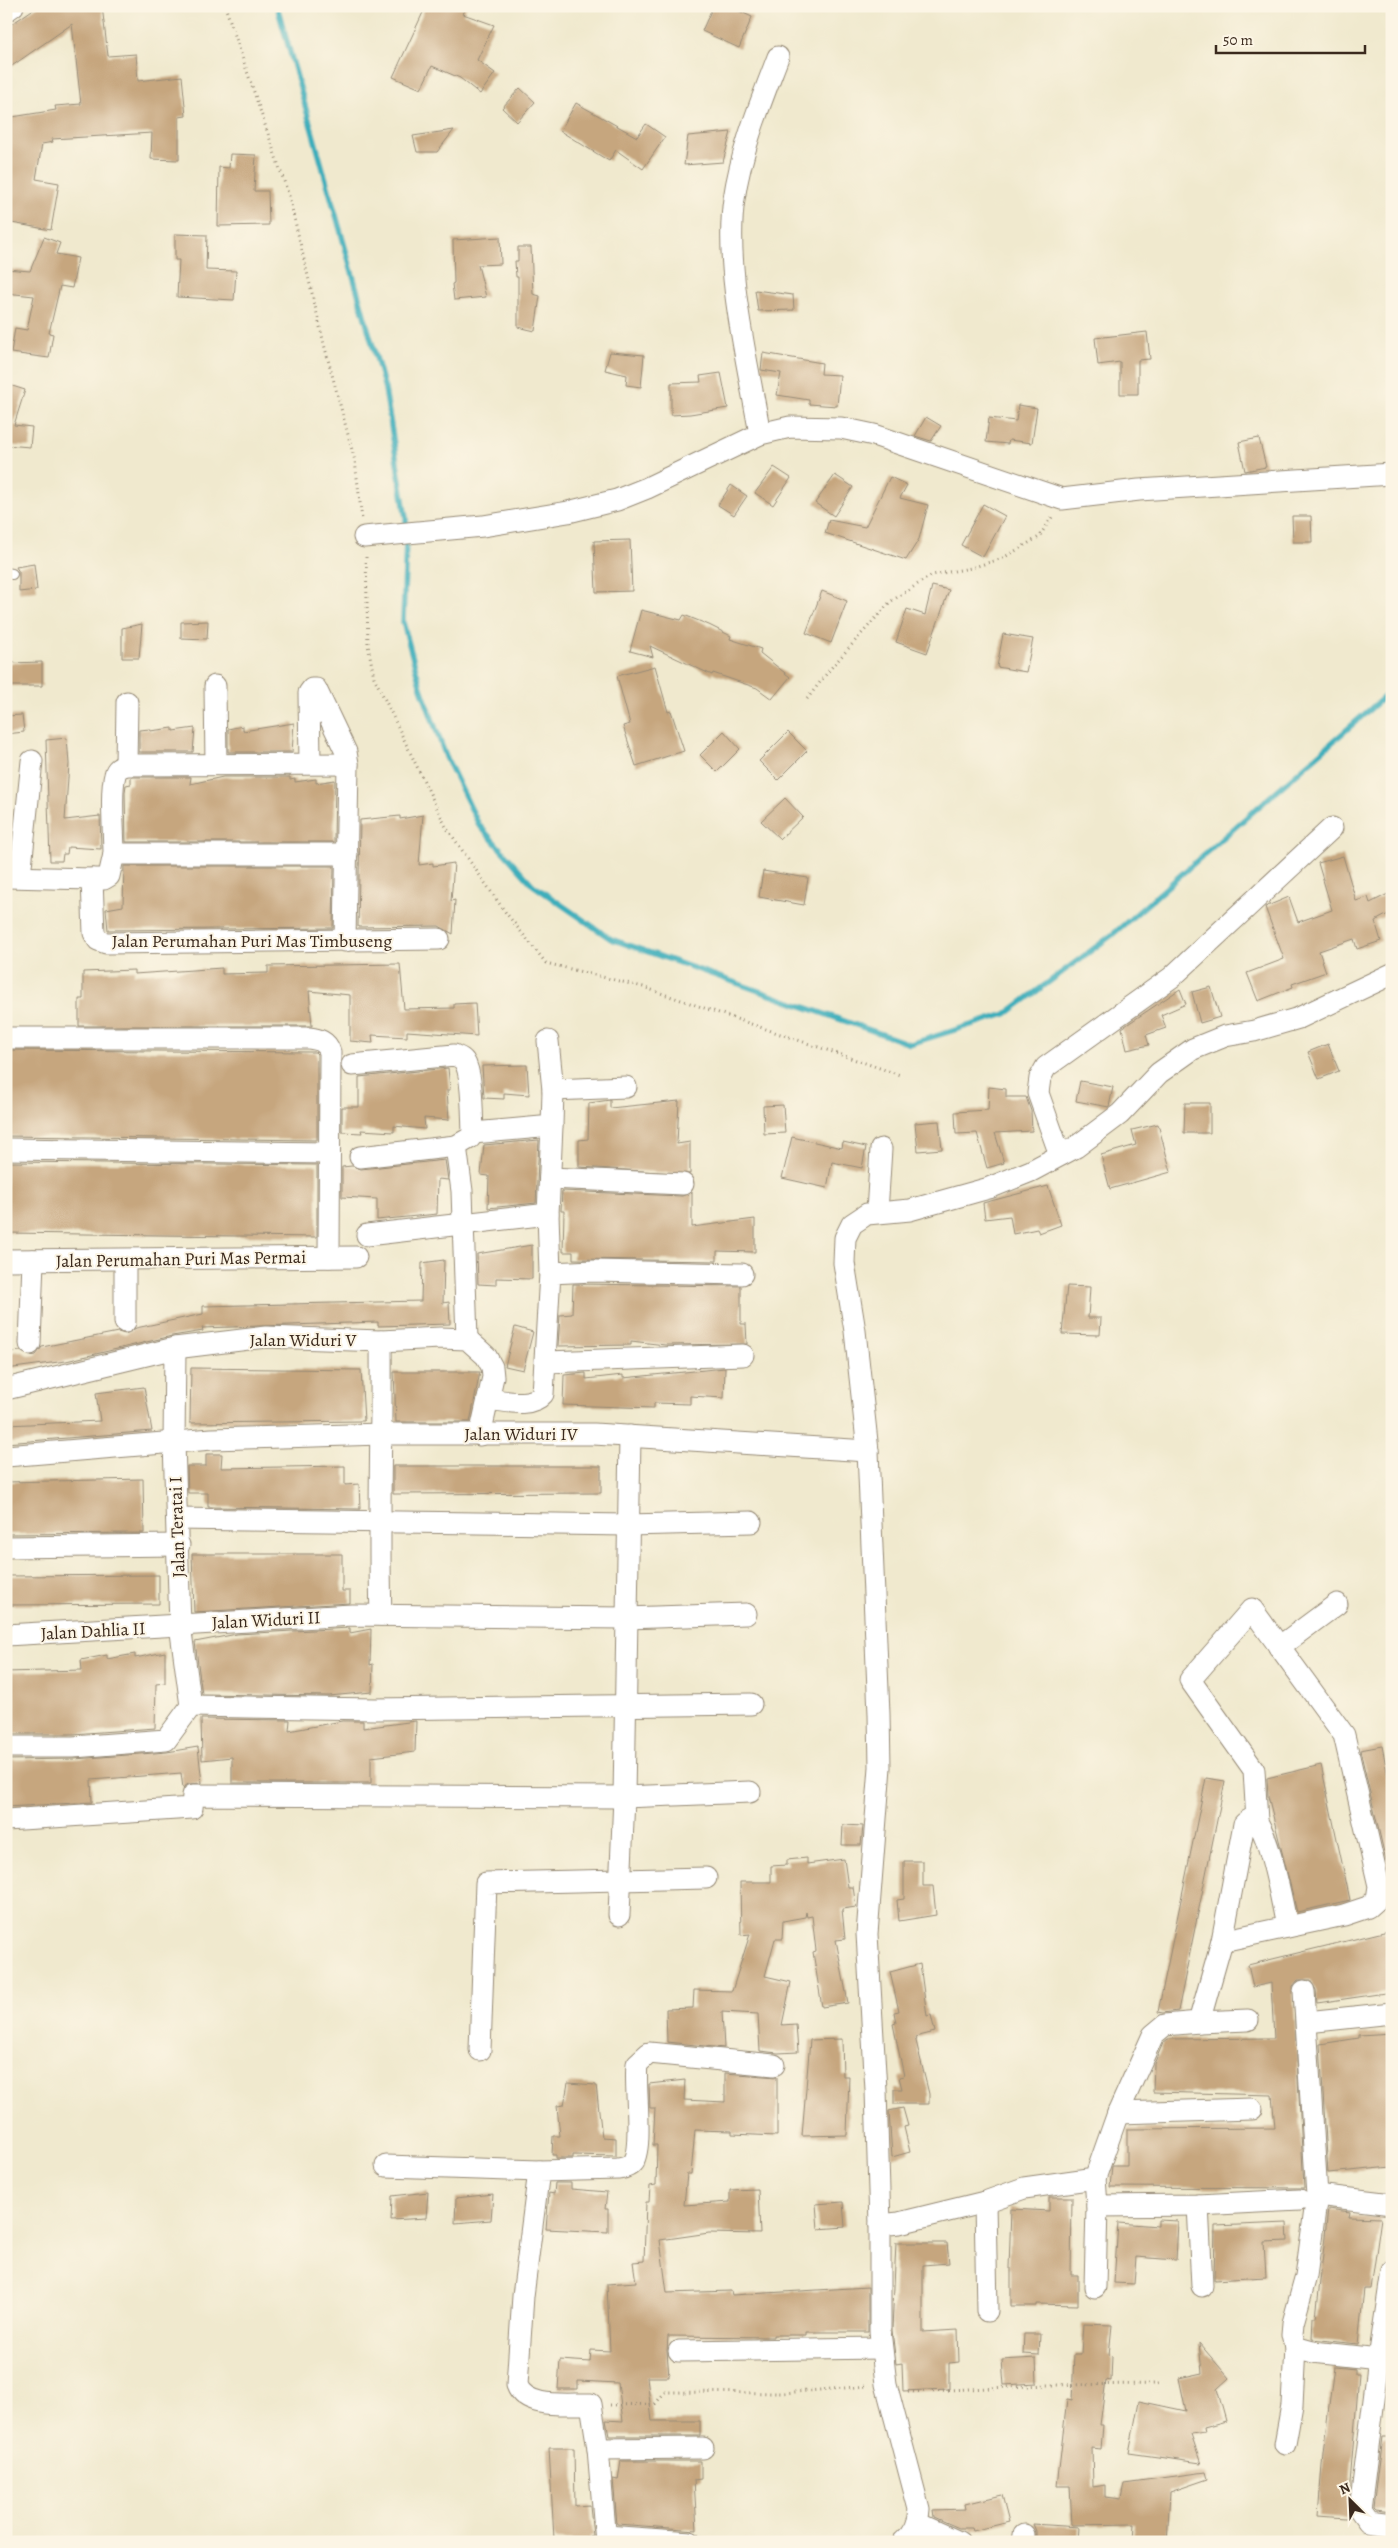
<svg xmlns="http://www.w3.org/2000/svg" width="1398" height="2548" viewBox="0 0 1398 2548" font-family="Alegreya,serif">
<rect width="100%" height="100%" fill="#fcf5e5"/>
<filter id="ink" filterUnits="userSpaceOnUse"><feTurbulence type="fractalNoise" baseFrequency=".02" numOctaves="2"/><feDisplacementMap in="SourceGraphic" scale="10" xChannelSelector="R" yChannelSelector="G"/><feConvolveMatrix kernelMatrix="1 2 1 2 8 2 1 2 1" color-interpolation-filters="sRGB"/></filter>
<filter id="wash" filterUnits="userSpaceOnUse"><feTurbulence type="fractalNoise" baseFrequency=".0096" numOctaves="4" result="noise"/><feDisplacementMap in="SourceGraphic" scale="20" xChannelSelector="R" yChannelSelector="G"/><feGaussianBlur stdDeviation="1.12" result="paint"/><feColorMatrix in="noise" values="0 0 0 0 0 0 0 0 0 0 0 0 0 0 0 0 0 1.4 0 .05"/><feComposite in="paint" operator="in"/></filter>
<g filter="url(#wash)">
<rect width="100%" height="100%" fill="#f0e9ce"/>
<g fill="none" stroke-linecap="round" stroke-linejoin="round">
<g stroke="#3eaebb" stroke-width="5.5">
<path d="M277,6L385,389L406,518V529"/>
<path d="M406,538L403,622L421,688L446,757L479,825L533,885L611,939L910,1044L1006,1014L1112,935L1392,690"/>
</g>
</g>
<g id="blocks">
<g fill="#c6a67e">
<path d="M38,6H102L108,56L136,54L138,81L182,76L186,116L179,117V160L151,159L152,133L52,139L53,142L42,144L36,179L59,183L51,230L6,222V118L56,110L55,106L81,104L72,24L6,70V28Z"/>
<path d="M426,6H467L463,14L494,25L477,60L495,73L480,94L460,78L432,66L421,89L393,77Z"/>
<path d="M713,6H728L752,17L739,48L702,31Z"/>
<path d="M520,88L535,102L517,122L502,108Z"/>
<path d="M576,103L637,137L646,124L665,137L643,169L616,150L609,161L560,131Z"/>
<path d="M454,130L437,152H417L413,136Z"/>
<path d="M731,132L723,162L684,165L688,136Z"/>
<path d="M230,154L256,155L254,191H268L269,225L218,226L219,167L229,168Z"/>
<path d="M175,234L207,235L206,270L236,271L234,300L177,297L179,260H175Z"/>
<path d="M44,237L60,243L56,254L78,258L72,288L60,286L49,333L53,334L49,358L11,353L15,328L27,330L34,296L6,293V269L30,271Z"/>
<path d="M500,237L501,264L478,265L486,297L454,300L452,284L454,283L453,240Z"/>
<path d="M518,247H531L533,294L540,296L535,331L518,327V277H516L515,261H518Z"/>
<path d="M755,290L793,295L794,310L758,311Z"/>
<path d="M1147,332L1150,359L1138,360V394H1120V362L1098,365L1095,338Z"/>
<path d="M610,352L644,355L641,387L626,385L627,375L605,370Z"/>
<path d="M763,353L822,363L821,374L840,375L837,406L809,404V400L777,395L781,373L761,370Z"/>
<path d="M721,373L728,408L690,414L671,415V383L701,382L700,376Z"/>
<path d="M6,384L25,390L14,425L32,427L30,447L6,445Z"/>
<path d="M1018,405L1037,408L1032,443L1009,440L1008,444L986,442L989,418L1016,421Z"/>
<path d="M926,417L941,426L931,441L915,436Z"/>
<path d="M1259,438L1266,467L1245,471L1239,442Z"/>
<path d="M774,467L791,478L773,505L755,493Z"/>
<path d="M835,475L853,487L834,516L815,503Z"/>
<path d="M890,477L907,485L900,498L928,505L919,539L906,560L825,533L829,520L865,527Z"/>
<path d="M731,485L747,496L734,515L718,505Z"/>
<path d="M983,504L1005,516L983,557L961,545Z"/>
<path d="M1292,516H1311L1312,542H1293Z"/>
<path d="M630,540L632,591L596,592L594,541Z"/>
<path d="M34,564L37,590L19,592V572L16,567Z"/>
<path d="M932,586L949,590L927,653L896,642L907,609L925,615Z"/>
<path d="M822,591L847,601L831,643L806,633Z"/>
<path d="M641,610L681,620L684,615L709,625L731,636L730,639L761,649L760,653L790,677L772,699L757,688L713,673L712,675L650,646L653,657L630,651Z"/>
<path d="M208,621L207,639L181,638V622Z"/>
<path d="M142,624L139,658H122V628Z"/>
<path d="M1003,634L1033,639L1026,672L997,667Z"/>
<path d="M42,662V686H9V663Z"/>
<path d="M655,666L668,712L671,711L684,751L636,766L623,726L630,724L617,676Z"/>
<path d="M22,715L24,732L6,734V716Z"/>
<path d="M294,723L292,752H228V729L243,726V731Z"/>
<path d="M173,728V731L195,728L193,752H139V730L150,729V731Z"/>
<path d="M724,731L740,749L717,772L700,755Z"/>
<path d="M788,732L807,751L778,780L759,761Z"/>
<path d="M67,738L69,764L65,820L100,816L101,849L68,847L67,854H63L62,861H50L46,740Z"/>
<path d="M131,777H191L190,784L223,777H290V780L295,779V782L316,779V783L335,780L334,842H126L125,792L126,785L131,784Z"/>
<path d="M785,798L803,817L780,839L761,821Z"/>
<path d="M423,815L419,865L433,863V866L454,863L451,901L455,900L453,934L439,926L358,927L360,820L400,816V819Z"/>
<path d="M1343,856L1356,901L1368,897L1370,903L1392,892V912L1375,921L1381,941L1357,949L1354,939L1319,951L1326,972L1292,984L1293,987L1258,1001L1247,973L1284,959L1265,907L1289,897L1298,922L1332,910L1318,863Z"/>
<path d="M124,866H334L333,928L108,930L106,909L123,906Z"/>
<path d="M763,871L808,878L804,905L759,897Z"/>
<path d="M400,964L404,1009L454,1008V1004L475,1003L477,1036L407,1031V1037L372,1035L373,1043L350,1041V995L309,991L312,1026H79V999H83V972L134,970V974L222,968V974L268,973V966Z"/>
<path d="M1211,987L1220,1017L1200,1023L1192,992Z"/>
<path d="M1180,989L1186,1004L1161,1015L1166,1028L1146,1035L1149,1045L1127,1050L1122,1028Z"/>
<path d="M1328,1044L1339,1071L1319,1079L1308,1052Z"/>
<path d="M6,1050L315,1052L317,1054V1140L6,1136Z"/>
<path d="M527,1065L529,1095L504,1093V1099L484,1098L482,1066Z"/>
<path d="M448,1068L450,1090H447L449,1120L424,1118L425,1129L394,1126V1132L361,1130L362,1133L342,1132V1107H359V1077Z"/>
<path d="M1080,1081L1113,1087L1109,1107L1076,1101Z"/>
<path d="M989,1087L1006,1089V1097H1026L1031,1111L1032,1131L995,1133L1004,1163L987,1168L977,1133L956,1134L955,1112L988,1110Z"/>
<path d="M610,1100V1108L679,1101L677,1144L690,1142V1174L579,1167V1140L588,1139L589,1103Z"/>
<path d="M1185,1103H1210V1133H1184Z"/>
<path d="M783,1105L785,1133L764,1134L763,1106Z"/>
<path d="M939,1121L942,1149L918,1151L915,1123Z"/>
<path d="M1158,1124L1171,1172L1110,1189L1101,1155L1136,1145L1132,1130Z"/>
<path d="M792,1137L842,1148L843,1142L866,1147L862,1168L832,1162L827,1188L782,1178Z"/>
<path d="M539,1140L536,1203L488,1208L489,1176L481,1175L484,1145Z"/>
<path d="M445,1160L448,1180L438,1179L437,1214L377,1220V1199L342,1197V1167L352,1166L361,1169Z"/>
<path d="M6,1162L317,1165V1237L6,1233Z"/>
<path d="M1048,1186L1061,1225L1039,1233L1037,1229L1013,1234L1010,1216L985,1219L983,1203Z"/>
<path d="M562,1191L682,1196L692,1192V1227L755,1219V1252L717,1251V1261L573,1259V1252H563L564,1211H561Z"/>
<path d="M532,1245V1279L496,1278V1285L478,1284L477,1254Z"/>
<path d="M444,1260L443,1303L449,1302L450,1324L378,1326V1322L202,1328L203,1331L172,1336L66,1361L6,1369V1353L20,1351L30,1356L36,1355L42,1347L118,1332L125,1334L136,1328L203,1314V1306L421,1301L422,1263Z"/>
<path d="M573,1284L741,1286V1324H746L747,1344L665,1345L631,1341V1345L558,1346L560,1315L572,1314Z"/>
<path d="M1067,1286L1090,1287L1088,1318H1101L1100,1335L1062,1334Z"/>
<path d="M515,1327L533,1332L523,1370L505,1366Z"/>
<path d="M191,1368L361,1370L364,1421L190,1423Z"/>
<path d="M725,1368L724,1398L690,1396V1404L654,1403V1408L563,1405L564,1375L586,1373V1379L623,1375V1378Z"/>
<path d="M394,1372H480L470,1422H396Z"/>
<path d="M144,1387L152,1431L6,1443V1425L100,1421L96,1393Z"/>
<path d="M206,1454H222L221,1468L345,1466V1485L359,1484L360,1509L208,1507V1493H188L187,1466H206Z"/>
<path d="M393,1466H601V1493L393,1494Z"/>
<path d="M143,1479L144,1533L6,1534V1482Z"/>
<path d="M192,1554H342V1591H350V1603L194,1612Z"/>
<path d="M159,1575V1604L6,1605V1576Z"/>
<path d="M350,1628V1633L371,1629L370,1665L373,1664L372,1692L329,1696L202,1694L195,1642L237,1634Z"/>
<path d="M165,1652V1683L156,1684L155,1728L73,1734H6V1672L82,1670L81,1660L107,1655V1659L135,1654V1658Z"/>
<path d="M201,1719L290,1720L289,1731L342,1721H363V1728L416,1721L415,1752L371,1757V1783H232V1757L202,1760Z"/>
<path d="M1382,1746L1392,1797L1390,1878L1360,1750Z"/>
<path d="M198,1747L202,1783L188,1784L183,1788L181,1773L91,1780L92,1802L6,1807V1760L74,1759L167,1752Z"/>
<path d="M1321,1765L1350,1900L1297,1912L1268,1796L1267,1778Z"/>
<path d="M1206,1778L1225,1781L1178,2011L1163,2013L1158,2012Z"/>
<path d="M843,1825L863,1826L861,1845H842Z"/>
<path d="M807,1858V1864L844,1859L848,1887H853L856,1907L842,1909L845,1939L836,1940L848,2003L822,2007L813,1952L816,1951L812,1916L807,1917L806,1912L805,1917L783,1921L782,1939H775L765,1976L791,1982L782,2025L796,2024L798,2052L778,2053L760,2051L758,2014L722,2012L724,2048L667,2042L666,2009L693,2008L694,1990L732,1991L750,1934L741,1935L740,1882H771V1866L787,1865V1860Z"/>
<path d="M904,1861H923V1886H933L936,1915L899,1921L897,1900L904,1899Z"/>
<path d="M1392,1930V1992L1317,2003L1316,1990L1310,1980H1298L1293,1986L1304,2188L1110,2187L1112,2166H1127V2129L1275,2128L1272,2095L1153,2092L1154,2064L1163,2043L1168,2039L1274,2038L1271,1983L1253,1987L1248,1965Z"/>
<path d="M920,1964L927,2016L931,2015L935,2032L915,2037L929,2094V2104H894V2089H902L899,2077L904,2076L893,2024L896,2023L894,2012L899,2011L890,1972Z"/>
<path d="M1392,2033V2167L1328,2173L1320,2044L1359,2038V2035Z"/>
<path d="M842,2039L843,2076H849L847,2135L802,2136L810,2040Z"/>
<path d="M725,2073L777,2077V2136L732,2134V2131L695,2130L691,2174H687L684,2205L730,2202V2190L758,2189L760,2234L709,2233L660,2240L667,2293L731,2291L732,2295L868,2287V2332H806V2335H773V2337L668,2336L667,2351L669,2377H647L652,2421H700V2436H609L606,2420L623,2421L618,2383L578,2381V2389H558L560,2360L590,2362L591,2350L610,2351L607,2284L636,2282L633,2262L644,2261L646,2202H649L650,2186L656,2185L657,2145H653L655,2108H650L649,2084L685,2080L684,2100L725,2102Z"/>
<path d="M568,2083L596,2085L602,2137L616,2138V2156L573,2155V2158H556V2155H552L553,2136H560L557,2106L564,2105Z"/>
<path d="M903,2108L908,2126L904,2127L910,2152L892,2157L889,2111Z"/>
<path d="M555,2183H571V2189L607,2192L605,2209H608V2232L546,2229L549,2193L554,2194Z"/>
<path d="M428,2192L426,2218L391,2220L392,2196Z"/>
<path d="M493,2194L491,2220L455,2223L456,2198Z"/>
<path d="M1049,2197H1072L1071,2275H1078V2305L1036,2304V2306H1011V2268H1009L1011,2209L1049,2211Z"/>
<path d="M843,2202L845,2227L818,2229L816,2204Z"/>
<path d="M1328,2209L1350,2212L1349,2217L1381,2218L1371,2289H1364L1358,2344L1312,2339L1313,2317H1316Z"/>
<path d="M1158,2220L1178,2221L1176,2260L1136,2257L1134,2284L1114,2283L1118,2223L1158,2226Z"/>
<path d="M1287,2223L1288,2241L1264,2242L1266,2277L1214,2280L1215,2226Z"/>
<path d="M896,2243H947L949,2263L923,2265V2332L958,2330L959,2362L949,2363V2389L903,2391L902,2363L896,2364L892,2330Z"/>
<path d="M1083,2324L1112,2325L1109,2355L1112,2356L1111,2381L1106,2380L1100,2425H1103L1101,2449L1092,2448L1093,2487L1106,2485V2497L1121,2499L1124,2483L1206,2472L1208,2479L1170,2492L1167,2542H1133L1134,2524L1072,2525L1070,2486H1057L1067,2399L1072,2400L1074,2354H1081Z"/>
<path d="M1024,2334H1040L1039,2355L1023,2354Z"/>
<path d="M1199,2343L1229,2378L1217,2389L1226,2421L1204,2427L1205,2432L1191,2434L1201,2463L1129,2453L1139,2401L1186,2411L1179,2378L1202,2373Z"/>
<path d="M1036,2358L1037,2383L1004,2385L1002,2360Z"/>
<path d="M1334,2367L1355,2369V2374H1359L1348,2508L1350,2517L1345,2518L1318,2516L1323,2453Z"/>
<path d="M1382,2437H1392V2511L1375,2509L1373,2507Z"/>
<path d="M549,2448H574L575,2506L590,2505L593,2536H590V2540L554,2539Z"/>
<path d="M621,2461H701V2479L694,2480L697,2530L617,2524L613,2479L618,2480Z"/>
<path d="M1002,2495L1009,2522L972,2531L971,2528H959L934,2517L933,2510L966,2509L965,2504Z"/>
<path d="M1033,2524L1079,2527L1078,2542H1036V2531Z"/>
</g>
</g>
</g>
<g filter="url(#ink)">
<use href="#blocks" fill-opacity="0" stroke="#968a76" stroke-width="1"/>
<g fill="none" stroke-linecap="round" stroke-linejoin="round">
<defs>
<path id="lane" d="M6,573L12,574"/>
<g id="street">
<path d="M6,11L13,6"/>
<path d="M760,434C748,364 724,268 734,199C741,150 761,102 778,57"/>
<path d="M364,537L483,526L568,512L617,500L647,488L760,434L790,427L841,428L874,435L1062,499L1139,490L1392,474"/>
<path d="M215,686L216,764"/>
<path d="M310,763L309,693L312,689H316L346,752L348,764L345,941"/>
<path d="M126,765L127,702"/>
<path d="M114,854L109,876L104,879H92L94,933L98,940L106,943L439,939"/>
<path d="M347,854H114C114,834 110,792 115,775C116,769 120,767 126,765L348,764"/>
<path d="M20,876L32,761"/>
<path d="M7,877L92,879"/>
<path d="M6,1038H309C318,1039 327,1041 330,1052L329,1257"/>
<path d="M352,1065L454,1055C458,1057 461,1057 464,1061C473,1074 472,1116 473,1133L470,1138L456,1146L360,1157"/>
<path d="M553,1090L626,1087"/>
<path d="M473,1133L552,1126L553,1090L548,1041"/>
<path d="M456,1146L462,1191L467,1339"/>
<path d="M6,1149L329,1153"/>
<path d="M1060,1155L1038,1093L1040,1078L1046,1067L1172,977L1332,828"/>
<path d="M550,1178L683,1184"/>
<path d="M877,1212L881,1149"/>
<path d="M367,1235L548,1214"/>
<path d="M6,1260L356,1257"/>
<path d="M125,1261V1322"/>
<path d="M550,1273L548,1214L552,1126"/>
<path d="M381,1341C382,1433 378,1524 381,1615"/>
<path d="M30,1344L33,1260"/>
<path d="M175,1348L174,1443L180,1625L191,1706"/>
<path d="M547,1362L743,1355"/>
<path d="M6,1389L175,1348L266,1337L381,1341L440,1338L467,1339L486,1356L492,1367L493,1377L480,1435"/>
<path d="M488,1399C505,1401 531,1408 543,1394L550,1273L594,1271L742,1274"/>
<path d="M6,1456L212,1439L382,1434H594L868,1451"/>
<path d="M177,1519L628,1525L751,1522"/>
<path d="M6,1547L179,1545"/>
<path d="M6,1635L352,1615L626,1618L746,1614"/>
<path d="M1279,1647L1337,1604"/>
<path d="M191,1706L375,1709L751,1704"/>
<path d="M6,1747H73L166,1740L191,1706"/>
<path d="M6,1820L192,1808L193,1795L624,1797L630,1436"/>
<path d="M619,1915L624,1797L750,1792"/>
<path d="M1222,1941L1344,1915L1368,1907L1377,1899L1379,1886L1344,1735L1252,1609L1190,1680L1254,1770L1257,1821"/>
<path d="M1304,1991L1317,2195L1306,2276L1293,2323L1292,2334L1295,2347L1313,2352L1379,2359L1360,2510L1368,2521L1392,2524"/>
<path d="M1199,2022L1248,2020"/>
<path d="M1307,2022L1392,2013"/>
<path d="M480,2050L486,1883L706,1878"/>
<path d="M1118,2113L1252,2109"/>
<path d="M386,2166L539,2171"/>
<path d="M1095,2178L1097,2206L1198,2205L1300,2200"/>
<path d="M1317,2195L1392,2204"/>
<path d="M985,2202L987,2311"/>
<path d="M1198,2205L1202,2286"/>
<path d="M880,2225L899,2223L985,2202L1024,2188L1095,2178L1118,2113L1153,2035L1165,2025L1199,2022L1222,1941L1244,1824L1249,1820H1255C1269,1832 1283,1906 1287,1927"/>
<path d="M1392,2271L1379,2359L1392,2360"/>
<path d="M1095,2287L1097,2206"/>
<path d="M679,2351L881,2348"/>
<path d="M1285,2444L1292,2405L1295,2347"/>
<path d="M598,2449L703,2448"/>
<path d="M917,2523L959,2542"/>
<path d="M606,2536L690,2542"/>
<path d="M606,2542L598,2449L591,2404C569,2403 526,2410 517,2385L523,2296L539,2171L618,2169C623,2168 628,2168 632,2163C644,2149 634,2086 637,2064L649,2053L774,2065"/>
<path d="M903,2542C914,2534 918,2523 919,2509L886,2384L880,2331V2225L876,2090L867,1934L880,1767L879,1714L868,1451L855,1331L844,1263L845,1238L852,1224L867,1214L910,1210L989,1188L1031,1171L1076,1147L1120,1114L1159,1073L1193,1049L1225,1036L1254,1031L1299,1018L1392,974"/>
<path d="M1023,2542L1024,2535"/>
</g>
</defs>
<use href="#lane" stroke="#968a76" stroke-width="12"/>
<use href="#street" stroke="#968a76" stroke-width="23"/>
<g stroke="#968a76" stroke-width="3" stroke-dasharray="1 4" stroke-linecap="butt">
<path d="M225,6L289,196L325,348L355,461L362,519"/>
<path d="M366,557L368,645L374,677L446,827L506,913L546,963L643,987L900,1075"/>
<path d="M807,699L831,668L890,602L932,575L971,568L1003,558L1039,537L1052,517"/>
<path d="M908,2392L1047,2385L1160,2384"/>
<path d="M610,2405L655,2404L665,2392L783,2393L868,2386"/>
</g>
<use href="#lane" stroke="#fff" stroke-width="10"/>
<use href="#street" stroke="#fff" stroke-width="21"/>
</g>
</g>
<g text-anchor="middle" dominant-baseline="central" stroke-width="4" stroke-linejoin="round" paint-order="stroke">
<g font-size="18" fill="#3b2a1e" stroke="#fcf5e5">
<text x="252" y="941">Jalan Perumahan Puri Mas Timbuseng</text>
<text transform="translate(181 1259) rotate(-1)">Jalan Perumahan Puri Mas Permai</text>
<text x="303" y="1340">Jalan Widuri V</text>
<text x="521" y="1434">Jalan Widuri IV</text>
<text transform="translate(177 1527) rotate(-92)">Jalan Teratai I</text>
<text transform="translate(266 1620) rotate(-3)">Jalan Widuri II</text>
<text transform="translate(93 1631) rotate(-3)">Jalan Dahlia II</text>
</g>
</g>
<rect width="1398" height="2548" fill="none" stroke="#fcf5e5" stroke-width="25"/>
<g transform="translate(1350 2500) rotate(336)" stroke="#fcf5e5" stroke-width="4" paint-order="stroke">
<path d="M0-4L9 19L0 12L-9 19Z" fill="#3b2a1e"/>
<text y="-8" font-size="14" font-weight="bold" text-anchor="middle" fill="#3b2a1e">N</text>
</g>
<path d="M1216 45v8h149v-8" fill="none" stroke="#3b2a1e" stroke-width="2.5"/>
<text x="1223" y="45" font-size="15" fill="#3b2a1e" stroke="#fcf5e5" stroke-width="4" paint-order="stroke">50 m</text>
</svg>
